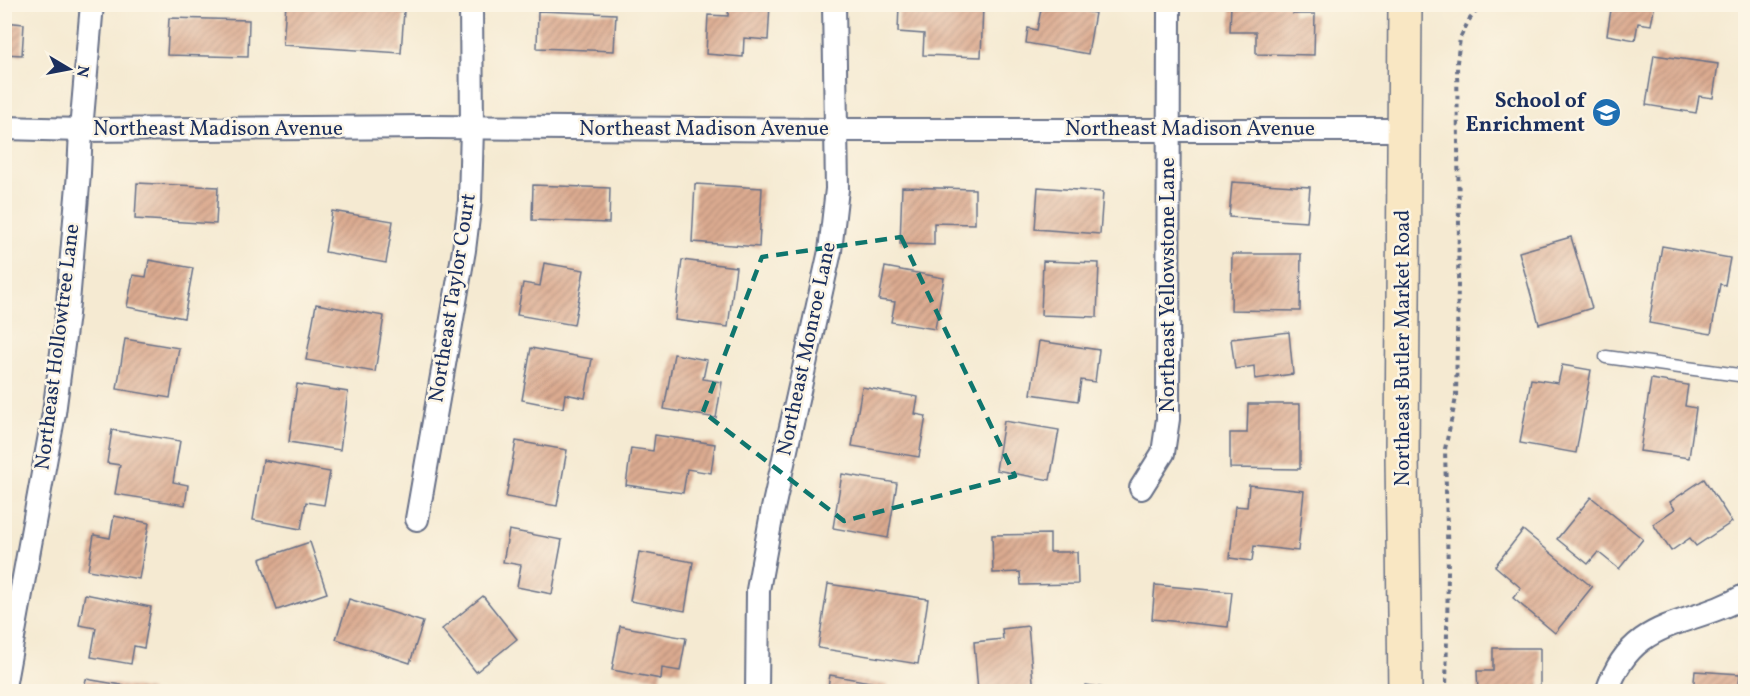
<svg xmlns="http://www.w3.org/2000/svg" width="1750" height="696" viewBox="0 0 1750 696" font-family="Vollkorn,serif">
<defs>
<pattern id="building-hatch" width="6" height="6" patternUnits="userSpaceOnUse" patternTransform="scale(1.5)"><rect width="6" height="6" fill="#dcab90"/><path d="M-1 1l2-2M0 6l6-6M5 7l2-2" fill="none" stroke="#b28c79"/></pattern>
</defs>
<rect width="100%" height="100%" fill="#fcf5e5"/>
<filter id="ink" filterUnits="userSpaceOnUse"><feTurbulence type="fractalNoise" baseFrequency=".0167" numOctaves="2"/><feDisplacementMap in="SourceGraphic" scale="12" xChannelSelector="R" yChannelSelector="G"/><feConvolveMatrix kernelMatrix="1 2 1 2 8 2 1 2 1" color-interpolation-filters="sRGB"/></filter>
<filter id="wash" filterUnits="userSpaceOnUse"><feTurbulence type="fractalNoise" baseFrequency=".008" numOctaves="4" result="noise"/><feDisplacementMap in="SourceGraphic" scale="24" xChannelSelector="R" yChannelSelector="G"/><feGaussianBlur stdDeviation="1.35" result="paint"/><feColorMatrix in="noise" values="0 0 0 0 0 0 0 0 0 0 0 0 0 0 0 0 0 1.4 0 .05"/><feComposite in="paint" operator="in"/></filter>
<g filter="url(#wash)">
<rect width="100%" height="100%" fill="#f5ead2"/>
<g id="blocks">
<g fill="url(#building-hatch)">
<path d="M286,4H321L404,11L401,53L283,45Z"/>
<path d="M729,4H770L768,40L744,38L743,57L706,54L708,15L728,16Z"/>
<path d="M899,4L983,6L981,57L923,55L924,34L898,32Z"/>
<path d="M1042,4L1095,13L1088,54L1026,43L1028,28L1037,30Z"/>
<path d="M1231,4H1293V14H1315L1314,55L1256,54V32H1230Z"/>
<path d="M1612,4H1655L1651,25L1638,23L1635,40L1607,35Z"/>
<path d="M538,11L616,14L614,51L537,48Z"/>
<path d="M169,18L249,20L248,57L167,55Z"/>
<path d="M4,22L24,24L22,55L4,54Z"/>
<path d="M1654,55L1718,64L1713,98L1699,96L1696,113L1646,105Z"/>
<path d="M1232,182L1310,187L1307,222L1229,217Z"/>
<path d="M137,183L218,187L216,224L135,219Z"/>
<path d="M695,184L762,188L759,247L692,242Z"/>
<path d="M533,185L610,188L609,223L532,220Z"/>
<path d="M902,187L975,189V224L934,223V245L900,244Z"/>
<path d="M1038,187L1103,192L1100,234L1035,229Z"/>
<path d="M332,211L393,221L386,263L325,252Z"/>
<path d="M1571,237L1592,308L1539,324L1519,252Z"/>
<path d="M1662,246L1730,258L1725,285L1720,284L1711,334L1649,323Z"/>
<path d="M1232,254H1301L1300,311L1231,310Z"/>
<path d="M149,260L193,268L184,318L127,307L133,275L146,277Z"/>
<path d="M682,260L736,267L728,327L675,320Z"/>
<path d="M1043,261L1099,263L1097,317L1041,315Z"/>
<path d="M544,263L584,270L574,325L517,315L523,283L540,286Z"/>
<path d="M885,267L944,278L935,329L891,322L895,302L879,300Z"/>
<path d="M316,304L384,316L375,372L306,360Z"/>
<path d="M1289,332L1293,374L1255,379L1254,366L1235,369L1231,339Z"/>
<path d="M125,339L179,348L170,398L117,389Z"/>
<path d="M1039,341L1099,350L1095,382L1081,380L1078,401L1031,394Z"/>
<path d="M531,348L592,359L585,398L565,394L563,408L522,400Z"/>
<path d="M674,354L707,360L703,379L722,382L716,418L664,409Z"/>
<path d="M1562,365L1591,370L1576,453L1520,443L1531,379L1558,383Z"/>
<path d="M1651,379L1688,385L1685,406L1696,408L1689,458L1640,451Z"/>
<path d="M297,384L348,392L340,450L289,442Z"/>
<path d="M862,387L918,397L915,414L926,416L919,457L852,446Z"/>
<path d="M1248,404H1300V469L1230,468V433H1247Z"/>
<path d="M1004,421L1059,430L1050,480L996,470Z"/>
<path d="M112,430L180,441L173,482L188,485L185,505L115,494L120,465L107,463Z"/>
<path d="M655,435L715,444L711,473L687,469L683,493L626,485L631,448L653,451Z"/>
<path d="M516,441L567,450L557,506L506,497Z"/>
<path d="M263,460L330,472L324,505L306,502L301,529L253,520Z"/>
<path d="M842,474L897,483L888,538L833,528Z"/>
<path d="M1704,479L1732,522L1696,546L1690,538L1671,551L1653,524L1675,509L1670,502Z"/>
<path d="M1249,485L1304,491L1298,551L1254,546L1252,561L1230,558L1235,506L1247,507Z"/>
<path d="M1591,497L1643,539L1619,569L1598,552L1588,564L1557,539Z"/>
<path d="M114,516L149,523L139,579L88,570L94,535L110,538Z"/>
<path d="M509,530L562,540L552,594L517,587L521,565L503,562Z"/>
<path d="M1523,530L1592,587L1555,633L1513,598L1521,588L1495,566Z"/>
<path d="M1050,534V552H1077L1078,584L1021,585L1020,572L993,573L992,535Z"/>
<path d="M310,542L327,593L277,610L260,559Z"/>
<path d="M639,552L693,562L685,611L630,601Z"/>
<path d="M828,584L928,599L918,664L818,648Z"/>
<path d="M1155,585L1232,592L1228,627L1152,619Z"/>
<path d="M85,594L151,607L144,648L134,646L131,664L91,657L96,628L79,625Z"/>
<path d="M483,596L517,639L476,672L442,629Z"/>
<path d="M349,599L423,622L410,663L336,639Z"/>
<path d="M620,626L686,638L680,671L662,668L661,679L612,670Z"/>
<path d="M1028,626L1034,692H978L974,642L1003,639L1002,629Z"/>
<path d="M1493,648H1540V692H1478L1477,671H1493Z"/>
<path d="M1695,671L1740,674L1738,692H1693Z"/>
<path d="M830,675L887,685L886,692H827Z"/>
<path d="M86,679L151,690L150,692H83Z"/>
<path d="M1086,685L1116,690V692H1085Z"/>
</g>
</g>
</g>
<g filter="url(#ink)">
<use href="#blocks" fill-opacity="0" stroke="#677087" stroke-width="1.5"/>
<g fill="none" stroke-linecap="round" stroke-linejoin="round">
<defs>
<path id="lane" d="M1606,357L1746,376"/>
<g id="street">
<path d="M4,128L81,130L429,127L835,130H1404"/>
<path d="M1141,488L1163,453L1168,419L1169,4"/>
<path d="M417,519L464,250L470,201L472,127L471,4"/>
<path d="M4,687L54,413L67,314L79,173L81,130L92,4"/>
<path d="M757,692L758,590L772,513L830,251L837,189L834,4"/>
<path d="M1607,692C1632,615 1689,629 1746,595"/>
</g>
<path id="secondary" d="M1405,692L1402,456L1405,4"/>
</defs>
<use href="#lane" stroke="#677087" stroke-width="15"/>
<use href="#street" stroke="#677087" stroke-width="26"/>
<use href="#secondary" stroke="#677087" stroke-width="36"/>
<path stroke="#677087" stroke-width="4" stroke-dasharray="4.5 4.5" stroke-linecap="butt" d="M1446,692L1448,571L1445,449L1456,398L1459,225L1457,62L1460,38L1469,20L1482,4"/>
<use href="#lane" stroke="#fff" stroke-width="12"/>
<use href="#street" stroke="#fff" stroke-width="22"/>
<use href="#secondary" stroke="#f9e7c3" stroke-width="33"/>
</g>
</g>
<path fill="none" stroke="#0f766e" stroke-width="4.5" stroke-dasharray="12 8" stroke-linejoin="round" d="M901,237L1015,476L844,521L703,412L762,257Z"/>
<defs>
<symbol id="school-disc" viewBox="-11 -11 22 22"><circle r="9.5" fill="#1f6fb2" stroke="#fcf5e5"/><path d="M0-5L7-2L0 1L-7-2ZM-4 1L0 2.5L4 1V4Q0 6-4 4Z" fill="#fff"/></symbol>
</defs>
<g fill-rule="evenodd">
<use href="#school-disc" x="1590" y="96" width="33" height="33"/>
</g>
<g text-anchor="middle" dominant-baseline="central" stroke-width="5" stroke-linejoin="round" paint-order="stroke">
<g font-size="21" font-weight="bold" fill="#1b2f5e" stroke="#fcf5e5" text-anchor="end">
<text x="1585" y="101">School of<tspan x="1585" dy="24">Enrichment</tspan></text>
</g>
<g font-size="21" fill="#1b2f5e" stroke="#fcf5e5">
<text x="218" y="129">Northeast Madison Avenue</text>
<text x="704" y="129">Northeast Madison Avenue</text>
<text x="1190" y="129">Northeast Madison Avenue</text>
<text transform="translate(1168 285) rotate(-90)">Northeast Yellowstone Lane</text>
<text transform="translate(453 298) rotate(-81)">Northeast Taylor Court</text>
<text transform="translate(58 347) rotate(-83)">Northeast Hollowtree Lane</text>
<text transform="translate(1403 348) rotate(-90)">Northeast Butler Market Road</text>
<text transform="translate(807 349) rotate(-78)">Northeast Monroe Lane</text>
</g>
</g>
<rect width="1750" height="696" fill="none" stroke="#fcf5e5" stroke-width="24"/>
<g transform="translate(69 69) rotate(100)" stroke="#fcf5e5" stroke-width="4.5" paint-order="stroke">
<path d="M0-4.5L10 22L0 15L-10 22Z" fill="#1b2f5e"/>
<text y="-9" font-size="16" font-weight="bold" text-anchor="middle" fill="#1b2f5e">N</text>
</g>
</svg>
